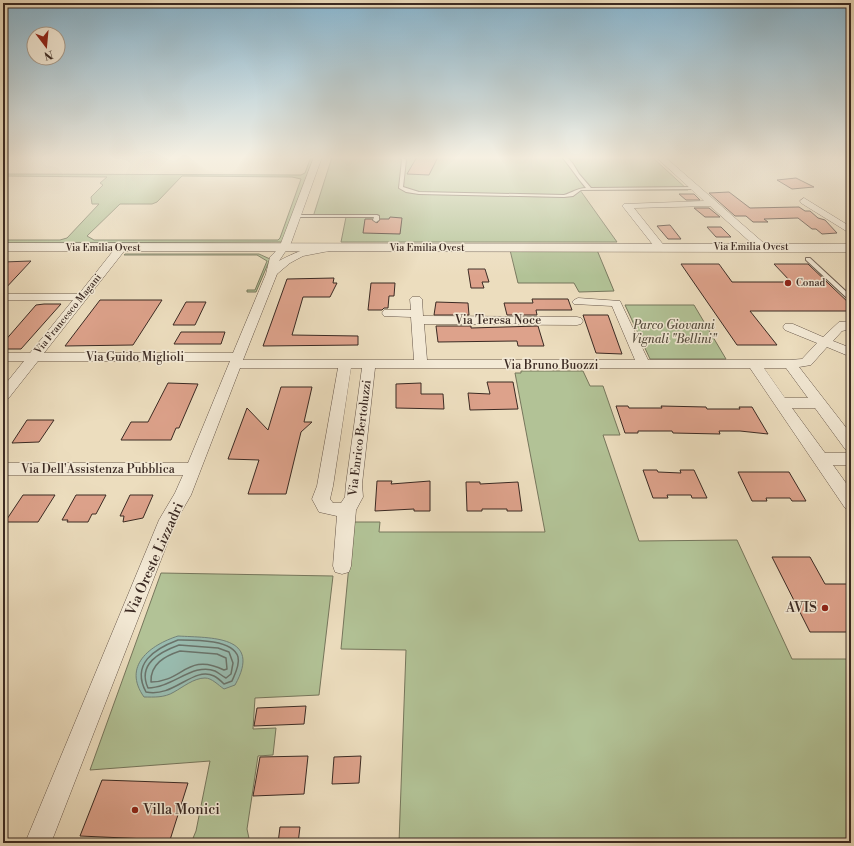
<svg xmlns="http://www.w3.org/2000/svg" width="854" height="846" viewBox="0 0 854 846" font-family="'Libre Bodoni',serif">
<rect width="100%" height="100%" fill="#ecddbe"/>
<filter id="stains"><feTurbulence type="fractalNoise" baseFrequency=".005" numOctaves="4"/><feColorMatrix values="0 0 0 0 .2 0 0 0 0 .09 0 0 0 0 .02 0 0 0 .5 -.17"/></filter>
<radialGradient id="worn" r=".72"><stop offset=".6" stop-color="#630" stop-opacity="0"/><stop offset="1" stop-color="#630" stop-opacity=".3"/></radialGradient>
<g fill="#b2c296" stroke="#76765c" fill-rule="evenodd">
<path d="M311,157H315L282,242L3,243V240H60L67,238L99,204H92L91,197L103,185L100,183L107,177L3,176V174L301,175L305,173ZM182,176L292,177L301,179L280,238L278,240H94L87,236L120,204H152L157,202Z"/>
<path d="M332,157H652L688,190H580L617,242H341L346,217H313Z"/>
<path d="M510,250H597L614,291L579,292L574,283H518Z"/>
<path d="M125,254H259L270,259L256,292H247V290H255L267,261L257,255H124Z"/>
<path d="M625,305H694L726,359H650Z"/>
<path d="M521,371H583L590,386H603L620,435H603L639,541L737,540L792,659H851V843H399L406,650L341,649L349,565L351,522H380L379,532H545L515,373H521Z"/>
<path d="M161,573L333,576L319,695L255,698L253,729L276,728L273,755L258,756L247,829L250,843H191L196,831L210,761L90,770Z"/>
</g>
<path fill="#99bcb0" stroke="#738278" d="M178,636C211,638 263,635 235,685L224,689C218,685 212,678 205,678C194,678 183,687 174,692C164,698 154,697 144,697C122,666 150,645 178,636Z"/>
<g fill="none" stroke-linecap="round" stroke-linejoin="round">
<g stroke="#6a736a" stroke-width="1.5">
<path d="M178,640C193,640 233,639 238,657C240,665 235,674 232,681L224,684C221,681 218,678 214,676C193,666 174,698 146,692C131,664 154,649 178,640Z"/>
<path d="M179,645L218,648L229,652L233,663L231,674L226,678C222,676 219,673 215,671C194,662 172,688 148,688C137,664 160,652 179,645Z"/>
<path d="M180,651L217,654L226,658L227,669L224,670C187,652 183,682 151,682C150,664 165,656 180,651Z"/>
</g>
</g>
<g fill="#dda28b" stroke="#3b2a23">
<path d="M417,157H438L429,175L407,174Z"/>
<path d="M796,178L814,187L792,189L777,180Z"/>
<path d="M729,192L750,208L799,207L805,211H810L818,218L825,220L837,233L822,234L816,229H812L798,218L764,219L768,222H753L746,216H735L709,193Z"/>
<path d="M679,194H694L700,200H686Z"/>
<path d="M694,208H709L720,217H705Z"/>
<path d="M390,217L402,218L400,234L363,233L365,219H372L377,223L380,219H389Z"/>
<path d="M670,225L681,239H668L657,226Z"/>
<path d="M707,227H721L731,237H716Z"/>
<path d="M31,261L3,291V262Z"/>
<path d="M681,264H719L732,282H791L774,264H808L851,305V311H750L777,345H737Z"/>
<path d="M468,269H485L489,282H482L484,288H471Z"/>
<path d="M334,278L333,283H337L330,297H303L292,335L358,336V345L263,346L287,279Z"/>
<path d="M371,283H395L394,296H389L388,308H384L382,310H368Z"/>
<path d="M532,299H568L572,310H536L537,315H507L504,303H533Z"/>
<path d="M100,300H162L133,345L65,346Z"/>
<path d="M186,302H206L195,325H173Z"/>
<path d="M436,302L468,303L469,315H434Z"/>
<path d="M44,304H61L21,349H3V343L36,305Z"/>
<path d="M583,315H608L622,354L596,353Z"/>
<path d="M436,326H471V328L538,326L544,346H518L517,341L438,342Z"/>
<path d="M181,332H225L221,344H174Z"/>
<path d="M487,382H513L518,409L470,410L468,393L490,394Z"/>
<path d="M168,383L198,384L179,428H176L171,440H121L131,422H148Z"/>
<path d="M421,383V394H443L444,409L396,408V384Z"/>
<path d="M281,387H312L304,422H312L301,432L286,494H248L259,460L228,459L247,408L268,430Z"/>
<path d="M616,406H628L629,408H662L661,406L706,407L707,409H740L739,407H752L768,434L740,431H719L720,434L673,433L672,431H638V433H625Z"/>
<path d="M27,420H54L39,442L12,443Z"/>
<path d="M643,470H657L658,472L681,473L680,470H694L707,498H692L691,495H667L668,498H653Z"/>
<path d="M738,472H789L806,501H792L790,498H766L767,501H752Z"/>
<path d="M377,481H392L391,484L430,481V511H414V509L375,511Z"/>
<path d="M466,482H480V484L518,482L522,511H507V509H482V511H467Z"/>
<path d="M23,495H55L38,522H5Z"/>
<path d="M76,495H106L96,514H92L88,522H67L68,520H62Z"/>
<path d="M130,495H153L143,518L123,522L124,516H120Z"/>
<path d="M772,557H810L825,584H851V632H810Z"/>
<path d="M306,706L304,724L254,726L257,708Z"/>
<path d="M308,756L304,794L253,796L260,757Z"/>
<path d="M361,756L359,783L332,784L334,757Z"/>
<path d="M102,780L188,783L170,840L80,836Z"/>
<path d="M280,827H300L298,843H278Z"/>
</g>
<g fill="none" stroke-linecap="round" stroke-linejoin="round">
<defs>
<g id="service">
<path d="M399,157H404L406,160L403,187L419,192L564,195C572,193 577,188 586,188C577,178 571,167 562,157H567L573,164L579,174L591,188L695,187L697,188L695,189L581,190L573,196L564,197L419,194L406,192L399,188L402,160Z"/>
<path d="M294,215H377L379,216V220L376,222L373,220L374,217H294Z"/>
<path d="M806,258H810L851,296V301L849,300L806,260Z"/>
</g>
<g id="minor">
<path d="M314,157H322L291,243L279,261C289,255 326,238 335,248L334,250L303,256L290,263L277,274L243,360H414L411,317L384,316L382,313L384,310H411L410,299L412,297H420L422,299L423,316L577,317L581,318L583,321L581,324L577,325L424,324L427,360H635L612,306L574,304L572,302L574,300L578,298L620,301L648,360H790L802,359L817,343L785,330L783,327L785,324H793L823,337L839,322L851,321V329L842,331L833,341L851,348V357L827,347L811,365L799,367L851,434V450L845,449L815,408H792L825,453H851V465H833L851,490V510L845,508L750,368H375L362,484L363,497L356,510L351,566L349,572L342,574L335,572L333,566L337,516L319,512L312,499L317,486L338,368H240L191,495L176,521L51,843H25L159,520L175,493L183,475H3V463H188L230,361H38L8,399L3,401V387L24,361H3V353H30L73,300H3V294H79L117,246H125L126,248L125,250L44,353H233L266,274L270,257L278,249L281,243ZM351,368H362L346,484L345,497L341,503H333L330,499L333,486ZM764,368H786L808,398H785Z"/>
<path d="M656,157H665L766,245L767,247L766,249H758L710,206L634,208L666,248L661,251L657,250L624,208L622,206L624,204L704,201Z"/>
<path d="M804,198L851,227V234L801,203L800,201Z"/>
</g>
<path id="tertiary" d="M3,243L851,244V252L3,251Z"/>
</defs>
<use href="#service" stroke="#67574a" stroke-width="2"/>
<use href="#minor" stroke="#67574a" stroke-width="1"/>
<use href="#tertiary" stroke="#67574a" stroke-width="1"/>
<use href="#service" fill="#f3e9d5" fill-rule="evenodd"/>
<use href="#minor" fill="#f3e9d5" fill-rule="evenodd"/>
<use href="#tertiary" fill="#f3e9d5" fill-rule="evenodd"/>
</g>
<linearGradient id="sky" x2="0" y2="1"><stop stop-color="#88b7d2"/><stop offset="0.57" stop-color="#f6f0e2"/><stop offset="1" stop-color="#f6f0e2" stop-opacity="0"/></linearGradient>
<rect width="854" height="276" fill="url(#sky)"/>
<g fill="#8f2418" stroke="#f3e9d5" stroke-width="1.5">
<circle cx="788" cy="283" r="4"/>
<circle cx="825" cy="608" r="4"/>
<circle cx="135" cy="810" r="4"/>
</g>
<g text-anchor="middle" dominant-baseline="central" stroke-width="3" stroke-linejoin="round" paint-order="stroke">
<g font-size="10" fill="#3b2a23" stroke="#f3e9d5">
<text x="751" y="247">Via Emilia Ovest</text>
<text x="103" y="248">Via Emilia Ovest</text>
<text x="427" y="248">Via Emilia Ovest</text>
<text transform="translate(68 314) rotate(-51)">Via Francesco Magani</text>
</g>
<g font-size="10" fill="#3b2a23" stroke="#f3e9d5" text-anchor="start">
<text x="796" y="283">Conad</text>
</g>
<g font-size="12" fill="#3b2a23" stroke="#f3e9d5">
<text x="498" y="320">Via Teresa Noce</text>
<text x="135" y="357">Via Guido Miglioli</text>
<text x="551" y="365">Via Bruno Buozzi</text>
<text transform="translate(360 438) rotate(-83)">Via Enrico Bertoluzzi</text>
<text x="98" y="469">Via Dell'Assistenza Pubblica</text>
</g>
<g font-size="12" font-style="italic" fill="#595040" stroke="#f3e9d5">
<text x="674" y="325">Parco Giovanni<tspan x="674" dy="14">Vignali "Bellini"</tspan></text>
</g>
<g font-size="14" fill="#3b2a23" stroke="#f3e9d5">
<text transform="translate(155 559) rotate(-66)">Via Oreste Lizzadri</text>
</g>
<g font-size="14" fill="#3b2a23" stroke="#f3e9d5" text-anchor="end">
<text x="817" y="608">AVIS</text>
<text x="143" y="810" text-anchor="start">Villa Monici</text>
</g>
</g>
<rect width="854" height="846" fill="none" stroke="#ecddbe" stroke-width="16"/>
<rect x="4" y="4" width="846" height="838" fill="none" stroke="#3b2a23" stroke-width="2"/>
<rect x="8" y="8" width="838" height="830" fill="none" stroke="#3b2a23"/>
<g transform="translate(46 46) rotate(164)"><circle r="19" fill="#f3e9d5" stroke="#a99d8e"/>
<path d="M0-3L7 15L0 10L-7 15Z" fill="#8f2418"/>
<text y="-6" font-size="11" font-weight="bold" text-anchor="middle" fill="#3b2a23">N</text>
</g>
<rect width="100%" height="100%" filter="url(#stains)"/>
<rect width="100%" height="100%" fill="url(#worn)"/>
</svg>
